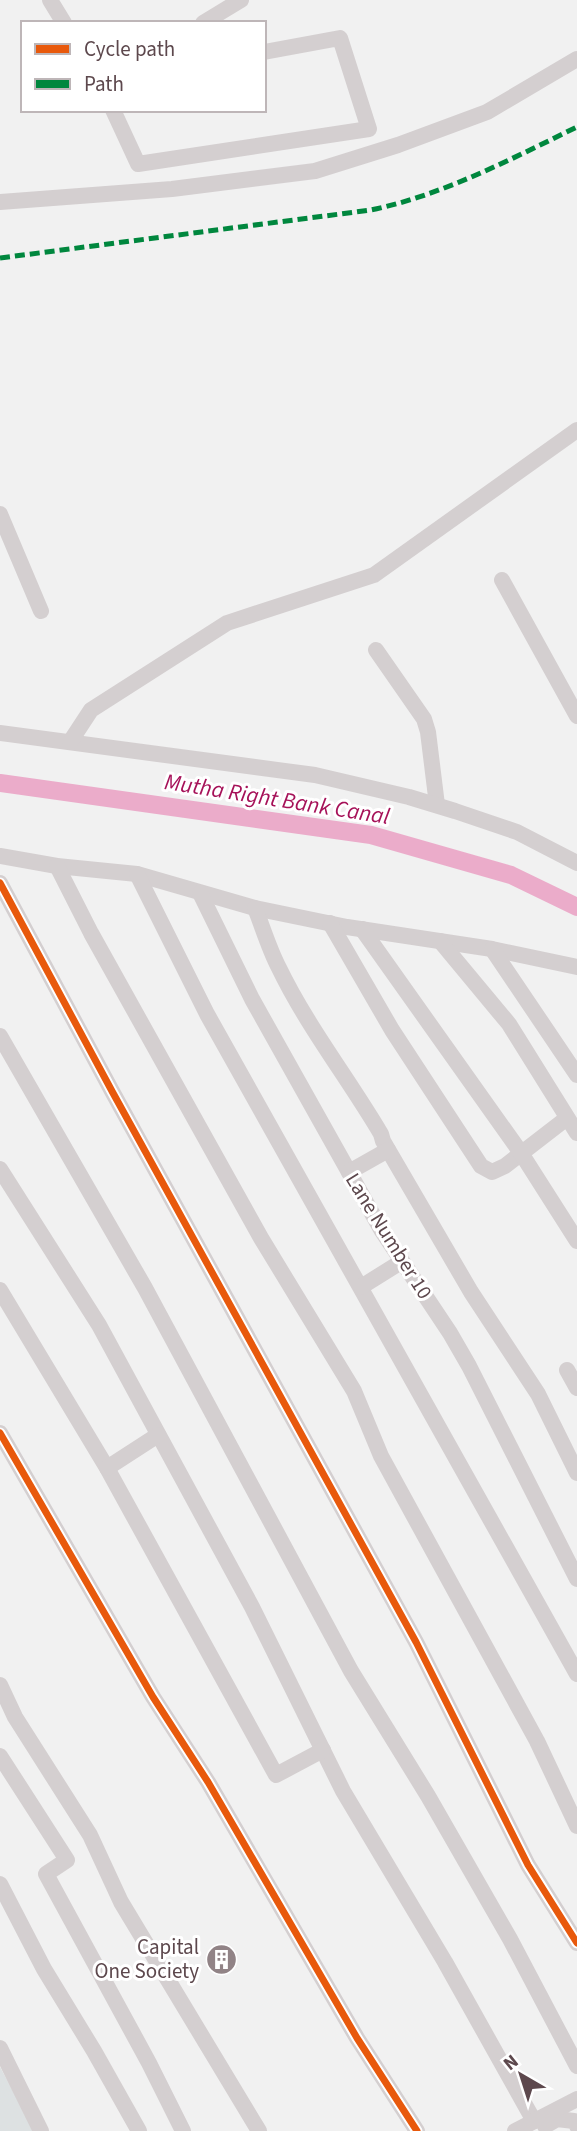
<svg xmlns="http://www.w3.org/2000/svg" width="577" height="2131" viewBox="0 0 577 2131" font-family="'Source Sans 3',sans-serif">
<rect width="100%" height="100%" fill="#f1f1f1"/>
<path fill="#dde1e2" d="M0,2067L34,2131H0Z"/>
<g fill="none" stroke-linecap="round" stroke-linejoin="round">
<path stroke="#ebacca" stroke-width="18" d="M0,783L371,835L511,875L577,907"/>
<g stroke="#d4cfd0" stroke-width="16">
<path d="M50,0L64,23"/>
<path d="M203,23L241,0"/>
<path d="M113,110L138,164L369,129L340,38L264,52"/>
<path d="M0,202L172,189L315,171L398,145L487,112L577,59"/>
<path d="M0,514L41,611"/>
<path d="M502,580L577,716"/>
<path d="M376,650L424,719L428,732L437,805"/>
<path d="M0,733L315,775L409,797L455,811L517,832L577,863"/>
<path d="M70,742L91,710L227,623L374,575L577,430"/>
<path d="M0,856L57,866L137,874L255,908L347,927L492,949L577,967"/>
<path d="M57,866L91,933L261,1238L354,1391L381,1456L537,1741L577,1826"/>
<path d="M137,874L207,1014L577,1674"/>
<path d="M0,883L113,1093L416,1642L528,1865L577,1943"/>
<path d="M200,893L252,999L382,1231L450,1333L469,1366L577,1579"/>
<path d="M255,908C263,928 269,949 279,968C307,1026 348,1078 381,1134L383,1141L471,1292L538,1394L577,1473"/>
<path d="M330,923L392,1030L481,1166L492,1172L505,1166L567,1118"/>
<path d="M362,929L521,1153L577,1241"/>
<path d="M440,941L509,1024L577,1133"/>
<path d="M492,949L577,1075"/>
<path d="M0,1036L145,1288L351,1671L428,1796L510,1939L577,2066"/>
<path d="M0,1169L99,1325L252,1607L343,1791L445,1962L534,2121"/>
<path d="M349,1172L388,1150"/>
<path d="M361,1287L401,1262"/>
<path d="M0,1290L107,1468L276,1775L323,1750"/>
<path d="M567,1370L577,1388"/>
<path d="M0,1433L153,1697L208,1782L357,2038L417,2131"/>
<path d="M107,1468L158,1435"/>
<path d="M0,1685L15,1717L90,1835L121,1902L259,2131"/>
<path d="M0,1756L67,1860L46,1874L149,2063L183,2131"/>
<path d="M0,1884L44,1969L94,2051L139,2131"/>
<path d="M0,2048L41,2131"/>
<path d="M545,2126L557,2119L574,2121L577,2126"/>
<path d="M515,2131L577,2099"/>
</g>
<path stroke="#00873e" stroke-width="5" stroke-dasharray="10 5" stroke-linecap="butt" d="M0,258L371,210C443,195 511,159 577,127"/>
<defs>
<g id="cycleway">
<path d="M0,883L113,1093L416,1642L528,1865L577,1943"/>
<path d="M0,1433L153,1697L208,1782L357,2038L417,2131"/>
</g>
</defs>
<use href="#cycleway" stroke="#fff" stroke-width="11"/>
<use href="#cycleway" stroke="#e8590c" stroke-width="7"/>
</g>
<defs>
<symbol id="building-disc" viewBox="-11 -11 22 22"><circle r="9.5" fill="#918386" stroke="#fff"/><path d="M-4-6H4V6H1V3H-1V6H-4ZM-2.5-4.3h1.7v1.8h-1.7ZM.8-4.3h1.7v1.8H.8ZM-2.5-1h1.7V.8h-1.7ZM.8-1h1.7V.8H.8Z" fill="#fff"/></symbol>
</defs>
<g fill-rule="evenodd">
<use href="#building-disc" x="204" y="1942" width="35" height="35"/>
</g>
<g text-anchor="middle" dominant-baseline="central" stroke-width="6" stroke-linejoin="round" paint-order="stroke">
<g font-size="21" fill="#5d484d" stroke="#fff">
<text transform="translate(389 1236) rotate(58)">Lane Number 10</text>
</g>
<g font-size="21" fill="#5d484d" stroke="#fff" text-anchor="end">
<text x="199" y="1947">Capital<tspan x="199" dy="24">One Society</tspan></text>
</g>
<g font-size="23" font-style="italic" fill="#a61259" stroke="#fff">
<text transform="translate(277 799) rotate(9)">Mutha Right Bank Canal</text>
</g>
</g>
<rect x="21" y="21" width="245" height="91" fill="#ffffff" stroke="#beb6b8" stroke-width="2"/>
<rect x="35" y="44" width="35" height="10" fill="#e8590c" stroke="#beb6b8" stroke-width="2"/>
<text x="84" y="56" font-size="21" fill="#5d484d">Cycle path</text>
<rect x="35" y="79" width="35" height="10" fill="#00873e" stroke="#beb6b8" stroke-width="2"/>
<text x="84" y="91" font-size="21" fill="#5d484d">Path</text>
<g transform="translate(521 2075) rotate(321)" stroke="#ffffff" stroke-width="5" paint-order="stroke">
<path d="M0-5L12 26L0 18L-12 26Z" fill="#5d484d"/>
<text y="-10" font-size="19" font-weight="bold" text-anchor="middle" fill="#5d484d">N</text>
</g>
</svg>
